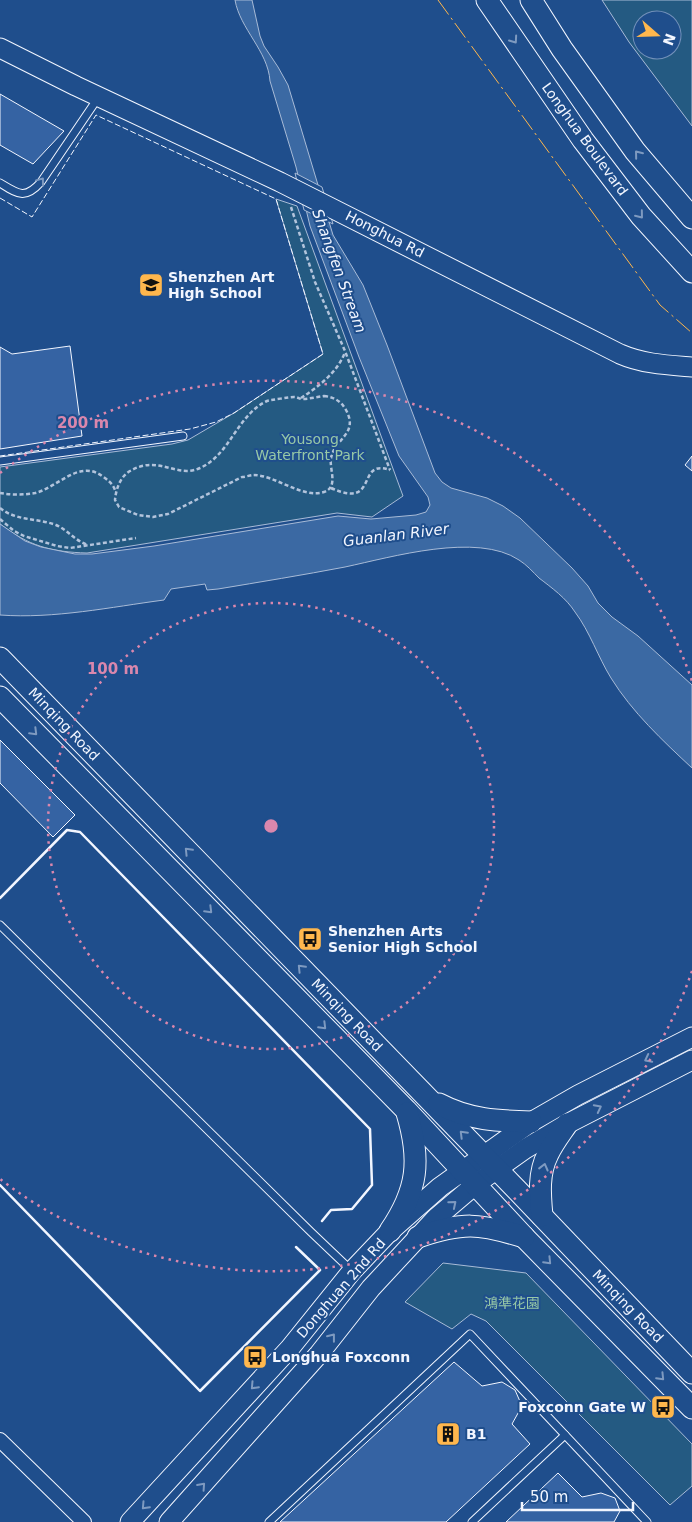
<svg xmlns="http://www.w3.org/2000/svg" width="692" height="1522" viewBox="0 0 692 1522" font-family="'DejaVu Sans','Noto Sans SC',sans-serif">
<rect width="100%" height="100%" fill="#1f4e8c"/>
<g fill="#245a82" stroke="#a8bbd7" fill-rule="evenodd">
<path d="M602,0H692V126L629,42ZM642,20H672V50H642Z"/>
<path d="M276,199L297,206L403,496L372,517L337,513L87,553C51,552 29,546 0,524V467L172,444L188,440L234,413L323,354Z"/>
<path d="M443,1263L526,1273L692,1444V1486L670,1505L486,1321L471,1314L452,1329L405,1302Z"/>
</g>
<path fill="#3b69a3" stroke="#a8bbd7" d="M235,0H252L260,36L264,46L278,67L288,85L333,235L363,285L387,345L435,473L442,482L451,488L487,498L503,506L520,518L572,568L588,586L598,603L612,617L638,636L692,685V768C663,741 632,712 611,678C598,657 590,632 575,612C566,598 552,588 539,578C533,572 527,565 519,560C477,532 392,557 345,567C303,575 260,582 218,589L207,590L205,584L171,589L164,600C111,607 54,619 0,615V524L25,541L41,547L75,554H92L154,546L338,516L371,519L416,515L426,512L430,505L428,497L399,456L359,357L310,226L296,167L270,81C268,51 240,29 235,0Z"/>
<path fill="#1f4e8c" stroke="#a8bbd7" d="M295,173L322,187L333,224L304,210Z"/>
<g fill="#3563a3" stroke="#f2f6ff">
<path d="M0,94L64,131L33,164L0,145Z"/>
<path d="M70,346L82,436L0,449V347L12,354Z"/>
<path d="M692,456V471L685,465Z"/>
<path d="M0,740L75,815L53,837L0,783Z"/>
<path d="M454,1362L482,1386L502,1382L515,1390L522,1406L512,1424L530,1444L446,1522H280Z"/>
<path d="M558,1473L582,1497L601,1493L615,1498L620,1511L614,1522H506Z"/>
</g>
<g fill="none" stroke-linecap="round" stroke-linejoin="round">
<defs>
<g id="lane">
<path d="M0,183C18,194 25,200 41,182L98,98"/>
<path d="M0,461L183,436"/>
<path d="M0,925L311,1232L352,1271"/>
<path d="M269,1522L470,1334L647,1522"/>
<path d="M472,1522L565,1435"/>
</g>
<path id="street" d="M0,1440L84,1522"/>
<g id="secondary">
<path d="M0,48L76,86L280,182L620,354C643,364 667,365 692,367"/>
<path d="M130,1522L290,1348L352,1271L390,1231L440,1187L531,1122L578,1095L692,1037"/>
<path d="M169,1522L319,1354L371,1288L436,1218L476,1184L525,1149L567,1124L692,1060"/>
</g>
<g id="primary">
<path d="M487,0L583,140L641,216L692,272"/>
<path d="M531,0L562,49L635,151L692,218"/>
<path d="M0,658L517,1190L692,1373"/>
<path d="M0,697L406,1110L525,1238L692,1408"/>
<path d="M439,1104C469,1120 498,1121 531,1122"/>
<path d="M542,1216C540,1195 538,1173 548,1154C553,1143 561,1133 567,1124"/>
<path d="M390,1231C418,1190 421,1160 407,1113"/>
<path d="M418,1237C463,1222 478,1223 524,1237"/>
</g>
</defs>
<use href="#lane" stroke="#f2f6ff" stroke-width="9"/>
<use href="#street" stroke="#f2f6ff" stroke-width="16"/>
<use href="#secondary" stroke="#f2f6ff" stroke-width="21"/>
<use href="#primary" stroke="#f2f6ff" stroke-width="23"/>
<g stroke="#b3c4dc" stroke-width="2.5" stroke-dasharray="4 2.5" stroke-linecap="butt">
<path d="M291,207L315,282L345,351L390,470"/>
<path d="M324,396C334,397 341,401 346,410C359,434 335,438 331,458C329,469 339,487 324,492C302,499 276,475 253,475C250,475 246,477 242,477L168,514L153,517L138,515L119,507L115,500C116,489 120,477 130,471C159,454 176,479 200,468C230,455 237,415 267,401C270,400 291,397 294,397C297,397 298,398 301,399C309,399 317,397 324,396Z"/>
<path d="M301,398C318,387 338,372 345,352"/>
<path d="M331,488C380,510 355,458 390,470"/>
<path d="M0,493C11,495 24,495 35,493C57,488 79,459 102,476C108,480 113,484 115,490"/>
<path d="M0,508C16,521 37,518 56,525C68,530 75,541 88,545"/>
<path d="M0,519L14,531L24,536L57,546L70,548L136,538"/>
</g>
<use href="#lane" stroke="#1f4e8c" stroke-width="7"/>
<use href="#street" stroke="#1f4e8c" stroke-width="14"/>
<use href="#secondary" stroke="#1f4e8c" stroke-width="19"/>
<use href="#primary" stroke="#1f4e8c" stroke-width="21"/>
<path stroke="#f2f6ff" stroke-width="1" stroke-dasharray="6 2.5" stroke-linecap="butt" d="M0,198L32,217L96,115L276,199L323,354L234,413L216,422L190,429L0,456"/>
<g stroke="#f2f6ff" stroke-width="2.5">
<path d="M0,898L67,830L80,832L370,1129L372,1185L352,1209L331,1210L322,1221"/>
<path d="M0,1185L200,1391L320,1270L296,1247"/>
</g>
<path stroke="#ffb74d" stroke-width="1" stroke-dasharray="18 4 2.5 4" stroke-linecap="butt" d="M438,0L660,305L692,333"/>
</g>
<defs><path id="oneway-chevron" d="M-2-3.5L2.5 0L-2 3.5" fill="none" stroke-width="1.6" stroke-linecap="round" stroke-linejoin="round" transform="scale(1.25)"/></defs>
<g stroke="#7e9ac0">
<use href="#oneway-chevron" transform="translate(514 40) rotate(55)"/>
<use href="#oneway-chevron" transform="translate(638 154) rotate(-129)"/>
<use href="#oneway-chevron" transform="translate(41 181) rotate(-53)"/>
<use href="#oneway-chevron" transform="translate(640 215) rotate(51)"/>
<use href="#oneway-chevron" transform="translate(34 732) rotate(45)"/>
<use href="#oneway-chevron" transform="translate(188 851) rotate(-134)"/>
<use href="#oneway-chevron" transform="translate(209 910) rotate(45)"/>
<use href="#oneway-chevron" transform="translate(301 968) rotate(-134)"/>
<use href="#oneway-chevron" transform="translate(323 1026) rotate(45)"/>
<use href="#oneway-chevron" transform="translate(648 1059) rotate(153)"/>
<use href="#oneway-chevron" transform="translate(598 1108) rotate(-27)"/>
<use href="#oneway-chevron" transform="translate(463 1134) rotate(-135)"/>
<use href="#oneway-chevron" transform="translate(544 1167) rotate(-76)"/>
<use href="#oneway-chevron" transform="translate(453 1204) rotate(-40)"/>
<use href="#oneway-chevron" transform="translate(548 1261) rotate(46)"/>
<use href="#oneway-chevron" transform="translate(332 1337) rotate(-52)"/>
<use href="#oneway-chevron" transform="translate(661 1377) rotate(46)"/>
<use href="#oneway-chevron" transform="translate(254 1386) rotate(133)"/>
<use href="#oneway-chevron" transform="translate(202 1486) rotate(-48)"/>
<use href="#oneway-chevron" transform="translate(145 1506) rotate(133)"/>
</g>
<g fill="none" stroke="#da87ad" stroke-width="2.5" stroke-dasharray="2.5 5">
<circle cx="271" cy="826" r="223"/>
<path d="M692 971A445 445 0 0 1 0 1179M0 473A445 445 0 0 1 692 681"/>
</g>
<defs>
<symbol id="school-square" viewBox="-11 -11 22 22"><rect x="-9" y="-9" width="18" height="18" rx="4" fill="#ffb74d" stroke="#1f4e8c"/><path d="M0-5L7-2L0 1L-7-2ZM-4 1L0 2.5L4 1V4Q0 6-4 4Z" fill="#111"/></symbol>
<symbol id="bus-square" viewBox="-11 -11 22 22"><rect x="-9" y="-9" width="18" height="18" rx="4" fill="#ffb74d" stroke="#1f4e8c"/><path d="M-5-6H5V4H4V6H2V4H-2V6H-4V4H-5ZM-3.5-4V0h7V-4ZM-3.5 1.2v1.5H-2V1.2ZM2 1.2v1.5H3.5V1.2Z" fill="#111"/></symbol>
<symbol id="building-square" viewBox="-11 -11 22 22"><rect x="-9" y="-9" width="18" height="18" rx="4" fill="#ffb74d" stroke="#1f4e8c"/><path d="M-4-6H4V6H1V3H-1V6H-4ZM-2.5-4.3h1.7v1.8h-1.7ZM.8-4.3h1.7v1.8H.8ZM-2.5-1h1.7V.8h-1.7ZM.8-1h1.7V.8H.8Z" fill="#111"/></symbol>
</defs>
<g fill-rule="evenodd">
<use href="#school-square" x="137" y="271" width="28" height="28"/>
<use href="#bus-square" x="296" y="925" width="28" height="28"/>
<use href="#bus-square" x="241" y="1343" width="28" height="28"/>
<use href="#bus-square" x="649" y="1393" width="28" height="28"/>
<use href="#building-square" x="434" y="1420" width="28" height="28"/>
</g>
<g text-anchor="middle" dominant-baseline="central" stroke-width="4" stroke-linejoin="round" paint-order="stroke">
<g font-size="14" fill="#f2f6ff" stroke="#1f4e8c">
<text transform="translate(585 139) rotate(54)">Longhua Boulevard</text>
<text transform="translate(385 234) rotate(27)">Honghua Rd</text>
<text transform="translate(64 724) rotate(46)">Minqing Road</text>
<text transform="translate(347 1015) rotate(46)">Minqing Road</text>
<text transform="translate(341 1288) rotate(-49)">Donghuan 2nd Rd</text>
<text transform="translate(628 1306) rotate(46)">Minqing Road</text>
</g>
<g font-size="14" font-weight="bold" fill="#f2f6ff" stroke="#1f4e8c" text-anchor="start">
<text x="168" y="277">Shenzhen Art<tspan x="168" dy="16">High School</tspan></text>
<text x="328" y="931">Shenzhen Arts<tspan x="328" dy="16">Senior High School</tspan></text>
<text x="272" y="1357">Longhua Foxconn</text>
<text x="646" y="1407" text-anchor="end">Foxconn Gate W</text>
<text x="466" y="1434">B1</text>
</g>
<g font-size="14" fill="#97c8a6" stroke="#1f4e8c">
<text x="310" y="439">Yousong<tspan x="310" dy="16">Waterfront Park</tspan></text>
<text x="512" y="1303">鴻準花園</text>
</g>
<g font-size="15" font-style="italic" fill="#f2f6ff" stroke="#1f4e8c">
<text transform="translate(339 271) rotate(70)">Shangfen Stream</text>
<text transform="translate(396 535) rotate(-7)">Guanlan River</text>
</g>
</g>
<circle cx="271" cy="826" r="8" fill="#da87ad" stroke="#1f4e8c" stroke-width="2.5"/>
<g font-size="15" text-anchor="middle" font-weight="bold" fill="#da87ad" stroke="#1f4e8c" stroke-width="4" stroke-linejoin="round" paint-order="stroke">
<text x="83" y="428">200 m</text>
<text x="113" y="674">100 m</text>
</g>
<g transform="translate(657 35) rotate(110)"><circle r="24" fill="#1f4e8c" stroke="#7391ba"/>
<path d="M0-4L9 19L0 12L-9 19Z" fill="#ffb74d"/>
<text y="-8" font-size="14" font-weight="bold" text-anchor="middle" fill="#f2f6ff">N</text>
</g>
<path d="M522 1502v8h111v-8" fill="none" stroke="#f2f6ff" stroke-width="2.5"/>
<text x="530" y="1502" font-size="15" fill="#f2f6ff" stroke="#1f4e8c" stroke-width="4" paint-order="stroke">50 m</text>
</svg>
